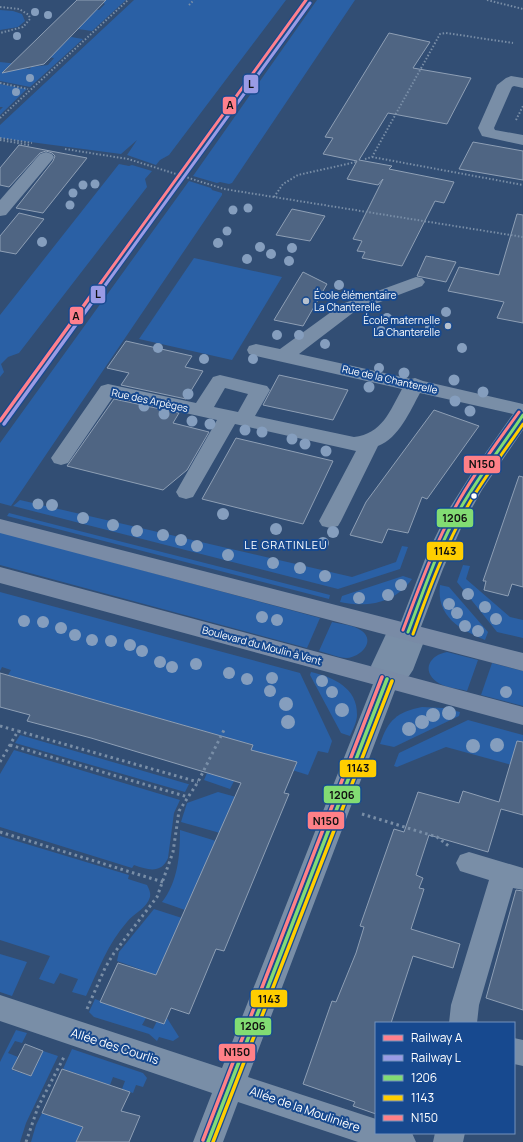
<svg xmlns="http://www.w3.org/2000/svg" width="523" height="1142" viewBox="0 0 523 1142" font-family="Manrope,sans-serif">
<rect width="100%" height="100%" fill="#324e74"/>
<g fill="#2a60a5">
<path d="M99,0H126L92,31L78,29L93,9L99,10L105,4Z"/>
<path d="M134,0H286L169,155L160,160L156,165L127,155L137,140L121,154L0,138V125Z"/>
<path d="M317,0H355L232,183L229,184L220,182L217,183L193,176Z"/>
<path d="M0,10L13,11L22,14L25,21L18,27L0,30Z"/>
<path d="M71,37L83,39L30,87L0,81V62L18,64L16,67L30,69L31,67L48,65L54,58L49,57Z"/>
<path d="M0,84L27,89L0,115V110L3,107H0Z"/>
<path d="M119,164L129,166L132,165L152,171L145,179L147,187L19,353L8,357L1,364L4,372L0,377V315Z"/>
<path d="M189,181L211,188L212,190L222,193V195L20,493L11,506L0,503V443Z"/>
<path d="M194,258L282,277L232,360L139,339Z"/>
<path d="M20,500L352,577L396,562L402,546L408,547L400,569L338,589L13,506Z"/>
<path d="M9,513L330,595L329,599L7,516Z"/>
<path d="M0,532L320,618L307,648L0,565Z"/>
<path d="M463,565L470,566L466,579L510,617L523,620V638L497,632L457,582Z"/>
<path d="M403,576L412,579C395,603 368,608 340,602L342,596Z"/>
<path d="M440,585L449,587L488,632L485,640C460,630 436,616 440,585Z"/>
<path d="M0,592L300,673L332,741L328,753L318,751L308,775L292,770L297,762L250,750L252,744L243,742L241,747L213,740L215,734L8,675L11,670L2,667L0,671Z"/>
<path d="M332,622C341,624 354,625 362,631C376,642 360,657 347,658C338,658 328,653 319,651Z"/>
<path d="M447,652L478,660L467,691C458,688 445,688 437,682C421,670 430,655 447,652Z"/>
<path d="M492,663L523,671V706L481,695Z"/>
<path d="M311,672C333,677 358,688 357,715C357,722 353,729 350,736L341,733L310,675Z"/>
<path d="M422,707L443,708L460,712L459,716L394,747L380,744C388,720 397,712 422,707Z"/>
<path d="M468,720L523,735V768L446,747L397,767L394,766L399,753Z"/>
<path d="M20,735L188,784H189L185,792L15,743Z"/>
<path d="M14,750L180,800L174,813L168,858C161,874 148,870 134,865L132,868L0,827V774Z"/>
<path d="M207,773L234,781L230,789L204,780Z"/>
<path d="M218,792L236,797L220,833L181,822L187,803Z"/>
<path d="M180,830L216,841L185,910L162,902C178,882 180,855 180,830Z"/>
<path d="M0,836L129,875L128,879L147,885C149,889 151,893 150,897C147,908 133,914 127,922C108,943 98,971 86,996L72,992L78,979L60,973L54,984L39,979L50,956L0,940Z"/>
<path d="M154,909L182,918L156,975L117,961L119,952Z"/>
<path d="M0,954L27,962L12,996L0,992Z"/>
<path d="M95,999L146,1018L142,1025L153,1029L157,1021L164,1024L167,1018L179,1037L173,1041L159,1037L157,1041L149,1034L94,1017L89,1012Z"/>
<path d="M16,1030L27,1033L22,1043L15,1041L8,1053L18,1057L12,1070L31,1076L43,1051L58,1056L26,1123L20,1142H0V1062Z"/>
<path d="M72,1049L143,1073L147,1078L143,1087L136,1085L133,1093L122,1089L125,1081L113,1077L110,1085L63,1069Z"/>
<path d="M42,1113L83,1127L76,1142H31L36,1125Z"/>
</g>
<g fill="#4f6583" stroke="#8e9fb5">
<path d="M77,0H106L44,64L2,73Z"/>
<path d="M389,33L430,42L413,68L471,78L447,124L388,113L359,160L392,166L389,169L454,182L444,203L435,201L402,266L362,258L365,252L357,251L362,241L353,239L383,179L378,185L347,179L357,161L323,154L333,138L325,137Z"/>
<path d="M473,142L523,151V180L459,169Z"/>
<path d="M19,145L87,158L43,213L16,208L53,161L55,156L52,153L46,151L40,153L9,187L0,185V168Z"/>
<path d="M292,209L325,216L310,241L276,235Z"/>
<path d="M19,213L44,219L16,254L0,251V236Z"/>
<path d="M517,214L523,215V323L497,318L504,302L448,291L459,267L499,275Z"/>
<path d="M426,256L456,262L446,282L417,276Z"/>
<path d="M303,272L327,284L303,326L274,320Z"/>
<path d="M126,341L192,356L185,367L203,371L186,399L121,385L129,373L107,368Z"/>
<path d="M279,375L348,390L333,420L263,405Z"/>
<path d="M114,399L179,413L173,423L209,432L187,470L163,490L67,466Z"/>
<path d="M434,410L479,426L427,499L422,497L408,533L388,529L382,543L350,535L366,502Z"/>
<path d="M236,438L333,461L303,524L202,499Z"/>
<path d="M519,476L523,477V587L512,584L508,596L484,590L486,581H483Z"/>
<path d="M0,673L253,745L251,750L297,762L284,793L289,794L224,951L216,949L189,1014L171,1008L164,1024L100,1002L118,963L156,975L241,783L91,738L27,721L30,715L0,707Z"/>
<path d="M517,741L523,742V815L501,809L488,852L429,835L416,875L423,878L419,888L424,889L411,929L460,944L453,968L413,956L391,1023H376V1114L353,1106L355,1102L303,1084L332,1001L336,1002L356,953L364,927L360,926L394,829L404,832L418,792L459,803L463,791L499,802Z"/>
<path d="M516,890L523,891V1010L486,998Z"/>
<path d="M25,1044L43,1051L31,1076L12,1069Z"/>
<path d="M62,1069L130,1092L121,1111L140,1116L129,1142H76L83,1127L42,1113Z"/>
</g>
<g fill="none" stroke-linecap="round" stroke-linejoin="round">
<g stroke="#798ea7" stroke-width="2" stroke-dasharray="1.5 2" stroke-linecap="butt">
<path d="M487,0L523,9"/>
<path d="M189,5L194,0"/>
<path d="M0,7L19,9L29,15L30,19L23,27L0,33"/>
<path d="M0,83L28,89"/>
<path d="M0,118L128,0"/>
<path d="M516,120L523,106"/>
<path d="M0,138L32,143"/>
<path d="M0,140L29,145"/>
<path d="M65,149L128,159L224,189L523,237"/>
<path d="M372,157L523,185"/>
<path d="M365,159L372,157L440,34L446,33L513,43"/>
<path d="M274,197L283,184L298,175L356,162"/>
</g>
<g stroke="#798ea7" stroke-width="3" stroke-dasharray="2.5 3.5" stroke-linecap="butt">
<path d="M0,726L18,731"/>
<path d="M10,745L188,797"/>
<path d="M0,762L18,731L198,782"/>
<path d="M362,814L437,837L450,847"/>
<path d="M0,832L163,882"/>
<path d="M87,1009L105,968L114,953L157,897L173,852L179,811L198,782L224,730"/>
<path d="M26,1142L38,1107L64,1057"/>
</g>
<g fill="#798ea7" fill-rule="evenodd">
<path d="M511,76L523,78V88L514,86L512,87L494,128L495,130L523,135V145L482,136L478,128L497,85L506,78Z"/>
<path d="M46,152L52,154L54,157L52,160L6,215L0,216V200L40,154Z"/>
<path d="M416,277L422,278L425,282L422,286L354,312L299,354L411,379L415,378L423,381L523,404V430L482,490L463,524L443,569L419,632L423,644L413,670L409,676L397,685L248,1077L376,1119V1133H412L416,1142H358L238,1102L223,1142H193L212,1093L0,1021V995L222,1068L375,679L371,666L386,634L399,627L427,554L449,509L475,468L513,414L420,393C410,411 399,438 378,446L341,521L338,526L330,528L322,526L319,521L356,451L235,424L193,497L186,499L179,497L176,492L217,420L113,397L68,463L61,465L54,463L51,458L101,386L108,384L196,403L213,377L220,375L267,386L270,390L255,416L354,437C382,434 390,411 402,389L256,356L249,354L247,350L249,346L256,344L280,349L342,304ZM225,388L248,394L238,412L214,407Z"/>
<path d="M469,852L523,868V890L513,888L479,1005L477,1023H449L451,1005L489,880L460,871L456,863L460,855Z"/>
<path d="M514,1038L523,1040V1066L514,1064Z"/>
<path d="M435,1133H465L463,1142H433Z"/>
</g>
<g fill="#798ba6" fill-rule="evenodd">
<path d="M0,519L523,653V671L0,533Z"/>
<path d="M0,567L523,707V725L0,583Z"/>
</g>
<defs>
<path id="bus-1-far1" d="M408,632C424,590 438,547 460,509C479,476 502,446 523,415"/>
<path id="bus-1" d="M208,1142L387,679"/>
<path id="bus-2-far1" d="M413,634C429,589 446,544 470,502C486,475 505,450 523,424"/>
<path id="bus-2" d="M213,1142L392,681"/>
<path id="bus-3-far1" d="M403,630C419,588 434,546 456,506C474,473 497,443 519,412"/>
<path id="bus-3" d="M203,1140L382,677"/>
</defs>
<use href="#bus-1-far1" stroke="#17498f" stroke-width="6"/>
<use href="#bus-1" stroke="#17498f" stroke-width="6"/>
<use href="#bus-2-far1" stroke="#17498f" stroke-width="6"/>
<use href="#bus-2" stroke="#17498f" stroke-width="6"/>
<use href="#bus-3-far1" stroke="#17498f" stroke-width="6"/>
<use href="#bus-3" stroke="#17498f" stroke-width="6"/>
<use href="#bus-1-far1" stroke="#82dc73" stroke-width="3"/>
<use href="#bus-1" stroke="#82dc73" stroke-width="3.5"/>
<use href="#bus-2-far1" stroke="#ffce00" stroke-width="3"/>
<use href="#bus-2" stroke="#ffce00" stroke-width="3.5"/>
<use href="#bus-3-far1" stroke="#ff8087" stroke-width="3"/>
<use href="#bus-3" stroke="#ff8087" stroke-width="3.5"/>
<defs>
<path id="rail-1-far1" d="M95,291L306,0"/>
<path id="rail-1" d="M0,421L95,290"/>
<path id="rail-2-far1" d="M101,291L310,3"/>
<path id="rail-2" d="M4,424L101,290"/>
</defs>
<use href="#rail-1-far1" stroke="#17498f" stroke-width="5"/>
<use href="#rail-1" stroke="#17498f" stroke-width="6"/>
<use href="#rail-2-far1" stroke="#17498f" stroke-width="5"/>
<use href="#rail-2" stroke="#17498f" stroke-width="6"/>
<use href="#rail-1-far1" stroke="#ff808d" stroke-width="3"/>
<use href="#rail-1" stroke="#ff808d" stroke-width="3.5"/>
<use href="#rail-2-far1" stroke="#999be5" stroke-width="3"/>
<use href="#rail-2" stroke="#999be5" stroke-width="3.5"/>
</g>
<g fill="#859ebe">
<circle cx="35" cy="12" r="4"/>
<circle cx="48" cy="15" r="4"/>
<circle cx="17" cy="36" r="4"/>
<circle cx="30" cy="78" r="4"/>
<circle cx="16" cy="92" r="4"/>
<circle cx="95" cy="184" r="4.5"/>
<circle cx="83" cy="185" r="4.5"/>
<circle cx="73" cy="193" r="4.5"/>
<circle cx="70" cy="205" r="4.5"/>
<circle cx="248" cy="208" r="4.5"/>
<circle cx="233" cy="210" r="4.5"/>
<circle cx="227" cy="231" r="4.5"/>
<circle cx="42" cy="242" r="5"/>
<circle cx="218" cy="243" r="5"/>
<circle cx="260" cy="247" r="5"/>
<circle cx="292" cy="248" r="5"/>
<circle cx="271" cy="254" r="5"/>
<circle cx="247" cy="259" r="5"/>
<circle cx="289" cy="261" r="5"/>
<circle cx="339" cy="285" r="5"/>
<circle cx="446" cy="312" r="5"/>
<circle cx="387" cy="318" r="5"/>
<circle cx="430" cy="328" r="5"/>
<circle cx="381" cy="331" r="5"/>
<circle cx="277" cy="335" r="5"/>
<circle cx="299" cy="335" r="5"/>
<circle cx="325" cy="344" r="5"/>
<circle cx="158" cy="348" r="5"/>
<circle cx="462" cy="348" r="5"/>
<circle cx="204" cy="359" r="5"/>
<circle cx="253" cy="359" r="5"/>
<circle cx="379" cy="368" r="5"/>
<circle cx="404" cy="373" r="5.5"/>
<circle cx="454" cy="380" r="5.5"/>
<circle cx="369" cy="387" r="5.5"/>
<circle cx="483" cy="392" r="5.5"/>
<circle cx="188" cy="394" r="5.5"/>
<circle cx="455" cy="401" r="5.5"/>
<circle cx="144" cy="406" r="5.5"/>
<circle cx="470" cy="411" r="5.5"/>
<circle cx="164" cy="414" r="5.5"/>
<circle cx="192" cy="421" r="5.5"/>
<circle cx="210" cy="424" r="5.5"/>
<circle cx="245" cy="430" r="5.5"/>
<circle cx="262" cy="432" r="5.5"/>
<circle cx="292" cy="439" r="5.5"/>
<circle cx="305" cy="444" r="5.5"/>
<circle cx="326" cy="451" r="5.5"/>
<circle cx="38" cy="504" r="5.5"/>
<circle cx="52" cy="505" r="6"/>
<circle cx="223" cy="514" r="6"/>
<circle cx="83" cy="518" r="6"/>
<circle cx="113" cy="525" r="6"/>
<circle cx="276" cy="529" r="6"/>
<circle cx="137" cy="531" r="6"/>
<circle cx="333" cy="532" r="6"/>
<circle cx="163" cy="535" r="6"/>
<circle cx="181" cy="540" r="6"/>
<circle cx="323" cy="543" r="6"/>
<circle cx="197" cy="546" r="6"/>
<circle cx="228" cy="555" r="6"/>
<circle cx="273" cy="563" r="6"/>
<circle cx="300" cy="568" r="6"/>
<circle cx="325" cy="576" r="6"/>
<circle cx="401" cy="585" r="6"/>
<circle cx="468" cy="594" r="6"/>
<circle cx="388" cy="595" r="6"/>
<circle cx="359" cy="598" r="6"/>
<circle cx="449" cy="604" r="6"/>
<circle cx="485" cy="607" r="6"/>
<circle cx="457" cy="613" r="6"/>
<circle cx="262" cy="617" r="6"/>
<circle cx="496" cy="619" r="6"/>
<circle cx="277" cy="620" r="6"/>
<circle cx="24" cy="621" r="6"/>
<circle cx="43" cy="622" r="6"/>
<circle cx="465" cy="626" r="6"/>
<circle cx="61" cy="628" r="6"/>
<circle cx="478" cy="631" r="6"/>
<circle cx="75" cy="635" r="6"/>
<circle cx="92" cy="640" r="6"/>
<circle cx="111" cy="641" r="6"/>
<circle cx="130" cy="645" r="6"/>
<circle cx="142" cy="651" r="6"/>
<circle cx="160" cy="662" r="6"/>
<circle cx="196" cy="664" r="6"/>
<circle cx="172" cy="667" r="6"/>
<circle cx="229" cy="673" r="6"/>
<circle cx="272" cy="678" r="6"/>
<circle cx="247" cy="679" r="6"/>
<circle cx="322" cy="681" r="6"/>
<circle cx="270" cy="691" r="6"/>
<circle cx="332" cy="692" r="6"/>
<circle cx="506" cy="692" r="6"/>
<circle cx="286" cy="704" r="7"/>
<circle cx="342" cy="710" r="7"/>
<circle cx="449" cy="713" r="7"/>
<circle cx="433" cy="715" r="7"/>
<circle cx="288" cy="722" r="7"/>
<circle cx="422" cy="722" r="7"/>
<circle cx="409" cy="729" r="7"/>
<circle cx="497" cy="745" r="7"/>
<circle cx="473" cy="746" r="7"/>
</g>
<g fill="#b7c1ce" stroke="#17498f" stroke-width="1.5">
<circle cx="306" cy="301" r="4"/>
<circle cx="448" cy="326" r="4"/>
</g>
<circle fill="#fff" stroke="#17498f" stroke-width="1.5" cx="474" cy="496" r="3.5"/>
<g text-anchor="middle" dominant-baseline="central" stroke-width="4" stroke-linejoin="round" paint-order="stroke">
<g font-size="10" fill="#fff" stroke="#17498f" text-anchor="start">
<text x="314" y="295">École élémentaire<tspan x="314" dy="12">La Chanterelle</tspan></text>
<text x="440" y="320" text-anchor="end">École maternelle<tspan x="440" dy="12">La Chanterelle</tspan></text>
</g>
<g font-size="10" fill="#fff" stroke="#17498f">
<text transform="translate(390 379) rotate(13)">Rue de la Chanterelle</text>
<text transform="translate(150 400) rotate(12)">Rue des Arpèges</text>
<text transform="translate(262 645) rotate(15)">Boulevard du Moulin à Vent</text>
</g>
<g font-size="11" letter-spacing="1" fill="#fff" stroke="#17498f">
<text x="286" y="544">LE GRATINLEU</text>
</g>
<g font-size="12" fill="#fff" stroke="#17498f">
<text transform="translate(115 1046) rotate(18)">Allée des Courlis</text>
<text transform="translate(305 1109) rotate(19)">Allée de la Moulinière</text>
</g>
</g>
<g stroke="#17498f" stroke-width="1.5">
<rect x="243" y="74" width="16" height="20" rx="4" fill="#999be5"/>
<rect x="222" y="96" width="15" height="19" rx="4" fill="#ff808d"/>
<rect x="90" y="285" width="16" height="19" rx="4" fill="#999be5"/>
<rect x="69" y="306" width="15" height="19" rx="4" fill="#ff808d"/>
<rect x="463" y="455" width="38" height="19" rx="4" fill="#ff8087"/>
<rect x="436" y="508" width="38" height="20" rx="4" fill="#82dc73"/>
<rect x="426" y="541" width="38" height="20" rx="4" fill="#ffce00"/>
<rect x="339" y="759" width="38" height="19" rx="4" fill="#ffce00"/>
<rect x="323" y="785" width="38" height="19" rx="4" fill="#82dc73"/>
<rect x="307" y="811" width="38" height="19" rx="4" fill="#ff8087"/>
<rect x="250" y="989" width="38" height="19" rx="4" fill="#ffce00"/>
<rect x="234" y="1017" width="38" height="19" rx="4" fill="#82dc73"/>
<rect x="218" y="1043" width="38" height="19" rx="4" fill="#ff8087"/>
</g>
<g font-size="11" text-anchor="middle" font-weight="bold" fill="#111">
<text x="251" y="88">L</text>
<text x="230" y="109">A</text>
<text x="98" y="298">L</text>
<text x="76" y="320">A</text>
<text x="482" y="468">N150</text>
<text x="455" y="522">1206</text>
<text x="445" y="555">1143</text>
<text x="358" y="772">1143</text>
<text x="342" y="799">1206</text>
<text x="326" y="825">N150</text>
<text x="269" y="1003">1143</text>
<text x="253" y="1030">1206</text>
<text x="237" y="1056">N150</text>
</g>
<rect x="375" y="1022" width="140" height="112" fill="#17498f" stroke="#7492bc"/>
<rect x="383" y="1035" width="20" height="6" fill="#ff808d" stroke="#7492bc"/>
<text x="411" y="1042" font-size="12" fill="#ffffff">Railway A</text>
<rect x="383" y="1055" width="20" height="6" fill="#999be5" stroke="#7492bc"/>
<text x="411" y="1062" font-size="12" fill="#ffffff">Railway L</text>
<rect x="383" y="1075" width="20" height="6" fill="#82dc73" stroke="#7492bc"/>
<text x="411" y="1082" font-size="12" fill="#ffffff">1206</text>
<rect x="383" y="1095" width="20" height="6" fill="#ffce00" stroke="#7492bc"/>
<text x="411" y="1102" font-size="12" fill="#ffffff">1143</text>
<rect x="383" y="1115" width="20" height="6" fill="#ff8087" stroke="#7492bc"/>
<text x="411" y="1122" font-size="12" fill="#ffffff">N150</text>
</svg>
